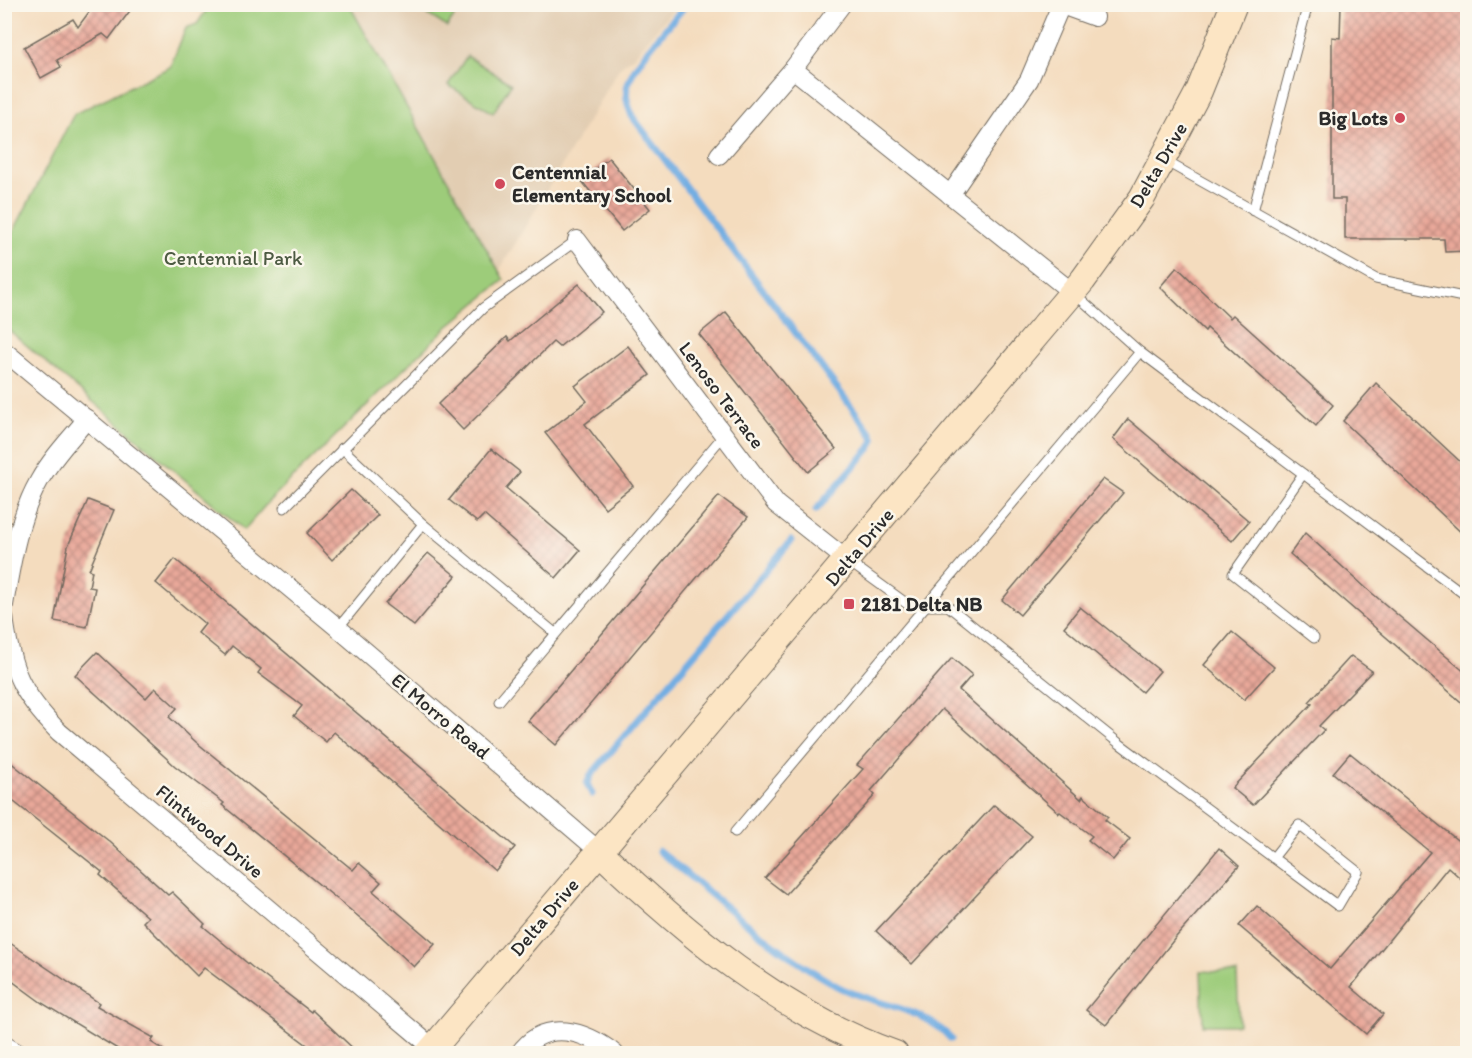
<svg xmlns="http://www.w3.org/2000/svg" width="1472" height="1058" viewBox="0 0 1472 1058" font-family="Itim,sans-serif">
<defs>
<pattern id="building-cross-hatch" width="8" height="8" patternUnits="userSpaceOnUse" patternTransform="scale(1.5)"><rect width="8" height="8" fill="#e9a89a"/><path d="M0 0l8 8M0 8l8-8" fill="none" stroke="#bd897e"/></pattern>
</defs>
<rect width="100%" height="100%" fill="#fbf7ec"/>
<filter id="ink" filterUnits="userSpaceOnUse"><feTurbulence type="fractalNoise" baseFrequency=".0167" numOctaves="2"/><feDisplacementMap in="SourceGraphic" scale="12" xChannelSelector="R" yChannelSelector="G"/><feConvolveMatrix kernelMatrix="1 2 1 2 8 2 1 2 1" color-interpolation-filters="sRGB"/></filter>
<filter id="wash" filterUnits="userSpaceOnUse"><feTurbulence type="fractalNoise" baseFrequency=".008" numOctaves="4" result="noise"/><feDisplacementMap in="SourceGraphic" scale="24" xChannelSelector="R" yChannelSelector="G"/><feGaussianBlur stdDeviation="1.35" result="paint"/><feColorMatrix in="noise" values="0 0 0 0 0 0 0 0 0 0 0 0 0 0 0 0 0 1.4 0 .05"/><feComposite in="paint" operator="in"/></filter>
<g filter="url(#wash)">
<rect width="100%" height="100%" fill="#f4dcbe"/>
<path fill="#e2cdb2" d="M344,5H677L634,56L620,67L499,271L351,8Z"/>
<g fill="#9dcc7a" stroke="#647c52" stroke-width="1.5">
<path d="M344,4L351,8L504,280L445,329L270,500L244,530L5,327V248L74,114L170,67L186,28L197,24L210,5Z"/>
<path d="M413,5H462L447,27Z"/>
<path d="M467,56L511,84L493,113L448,85Z"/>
<path d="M1201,971L1237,973L1239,1025H1203Z"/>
</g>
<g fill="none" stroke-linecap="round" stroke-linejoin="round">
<g stroke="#72ade2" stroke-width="7">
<path d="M686,4C670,26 632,62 627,88C625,98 629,107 632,116L871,433L874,440L870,448L816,510"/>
<path d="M592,794L587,784L591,775L791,541"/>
<path d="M659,851C716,898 771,948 835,985C872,1006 922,1005 951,1039"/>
</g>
</g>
<g id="blocks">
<g fill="url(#building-cross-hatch)">
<path d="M95,4H135L109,39L103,34L57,60L61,67L41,78L24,47L73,19L78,27Z"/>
<path d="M1341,4H1467V251L1445,252L1444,239H1345V199H1332V37L1340,38Z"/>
<path d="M609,158L650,209L622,231L581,180Z"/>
<path d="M1177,267L1230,318L1233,315L1333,405L1316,426L1207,328L1205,331L1160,287Z"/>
<path d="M579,284L602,312L559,347L553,342L463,430L438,404L507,337L510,341Z"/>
<path d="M726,312L836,449L808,472L699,334Z"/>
<path d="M628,346L650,375L585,424L633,486L605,508L545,433L587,401L575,386Z"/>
<path d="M1376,383L1467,468V538L1343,421Z"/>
<path d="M1128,419L1249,521L1232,541L1113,439Z"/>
<path d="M491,449L520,472L506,488L580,550L556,578L484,515L477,522L449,500Z"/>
<path d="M1103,479L1123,493L1020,615L1002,600Z"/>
<path d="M351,490L378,515L332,560L307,533Z"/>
<path d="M719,496L748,517L556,745L528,721Z"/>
<path d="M88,500L114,510L89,570L92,571L89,587L95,588L87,627L54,621L68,546Z"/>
<path d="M1305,533L1366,588L1467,674V707L1290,554Z"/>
<path d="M428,553L456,576L414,626L385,604Z"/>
<path d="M175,559L515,847L495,871L334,732L326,742L294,716L302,706L258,673L261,669L232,646L225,655L198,633L205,624L156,583Z"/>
<path d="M1080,607L1160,671L1142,692L1064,627Z"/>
<path d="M1232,632L1274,667L1244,700L1204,665Z"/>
<path d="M97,652L146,698L155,688L177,708L169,717L196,742L353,870L359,863L381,882L373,891L435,944L414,967L370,926L222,805L224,803L175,766L75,675Z"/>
<path d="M1351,656L1372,671L1319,726L1324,730L1253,805L1232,788L1312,704L1309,702Z"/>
<path d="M952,658L972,675L959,690L1081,799L1083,796L1108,817L1105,820L1130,839L1113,860L1088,840L1092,836L1060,812L1059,813L942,709L871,791L875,795L786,894L765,878L863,769L857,765Z"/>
<path d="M1350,753L1467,848V884L1448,867L1351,987L1383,1014L1366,1034L1239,926L1257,906L1330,969L1430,852L1333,773Z"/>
<path d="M4,757L110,842L168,895L172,892L205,924L203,926L252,967L311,1012L312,1010L358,1053H318L204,968L197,976L143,922L148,917L100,875L102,872L4,794Z"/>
<path d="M994,805L1032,836L912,964L876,931Z"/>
<path d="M1219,848L1239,866L1176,937L1106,1025L1086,1010Z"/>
<path d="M4,939L99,1003L97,1006L154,1038L151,1042L168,1053H124L42,1003L4,975Z"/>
</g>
</g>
</g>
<g filter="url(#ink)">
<use href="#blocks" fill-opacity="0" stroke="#71695e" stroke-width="1.5"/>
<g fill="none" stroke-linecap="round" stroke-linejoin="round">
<defs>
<g id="lane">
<path d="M1165,161L1376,279L1468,298"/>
<path d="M1253,211L1308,4"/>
<path d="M1075,294L1140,352L1468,597"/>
<path d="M342,448L423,524L555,633"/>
<path d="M1303,474L1233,574L1314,638"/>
<path d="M284,508L483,308L577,240"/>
<path d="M848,561L910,606H948L1120,744L1338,906L1358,872L1299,825L1273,858"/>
<path d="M338,628L423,524"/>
<path d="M499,701L723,436"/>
<path d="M735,832L1140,352"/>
</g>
<g id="street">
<path d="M1059,4L1095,17"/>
<path d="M793,69L1073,293"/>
<path d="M719,155L793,69L842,4"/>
<path d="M950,195L1029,80L1061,5"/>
<path d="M577,240L776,504L848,561"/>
<path d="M4,351L338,628L599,851"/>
<path d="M4,605C11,564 18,518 39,481C51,459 71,438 87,419"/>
<path d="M4,617C11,671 21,693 59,732L433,1048"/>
<path d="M4,1045L19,1054"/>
<path d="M519,1054C545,1017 586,1031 615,1054"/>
</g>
<g id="secondary">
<path d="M599,851C686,934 780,1013 895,1054"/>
<path d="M428,1054L1083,280L1142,198L1199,91L1234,4"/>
</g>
</defs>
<use href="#lane" stroke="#71695e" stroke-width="11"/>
<use href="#street" stroke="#71695e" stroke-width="20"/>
<use href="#secondary" stroke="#71695e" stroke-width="28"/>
<use href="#lane" stroke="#fff" stroke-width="9"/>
<use href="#street" stroke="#fff" stroke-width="18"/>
<use href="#secondary" stroke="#fce5c4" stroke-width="26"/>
</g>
</g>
<g fill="#d1495b" stroke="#fbf7ec" stroke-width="2">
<circle cx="1400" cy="118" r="6"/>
<circle cx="500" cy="184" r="6"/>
<rect x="843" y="598" width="12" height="12" rx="3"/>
</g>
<g text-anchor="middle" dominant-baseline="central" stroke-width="5" stroke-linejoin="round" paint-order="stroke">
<g font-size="20" font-weight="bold" fill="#2b2b2b" stroke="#fbf7ec" text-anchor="start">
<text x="1388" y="118" text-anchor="end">Big Lots</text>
<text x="512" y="172">Centennial<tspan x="512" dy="23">Elementary School</tspan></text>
<text x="861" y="604">2181 Delta NB</text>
</g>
<g font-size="20" fill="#2b2b2b" stroke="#fbf7ec">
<text transform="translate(1158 165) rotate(-60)">Delta Drive</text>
<text transform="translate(722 395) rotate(53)">Lenoso Terrace</text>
<text transform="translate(859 547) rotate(-50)">Delta Drive</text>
<text transform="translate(441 716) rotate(40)">El Morro Road</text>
<text transform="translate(210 831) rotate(40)">Flintwood Drive</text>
<text transform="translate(544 917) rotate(-50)">Delta Drive</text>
</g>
<g font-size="20" fill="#4d5b43" stroke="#fbf7ec">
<text x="233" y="258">Centennial Park</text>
</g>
</g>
<rect width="1472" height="1058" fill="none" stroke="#fbf7ec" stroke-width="24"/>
</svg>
